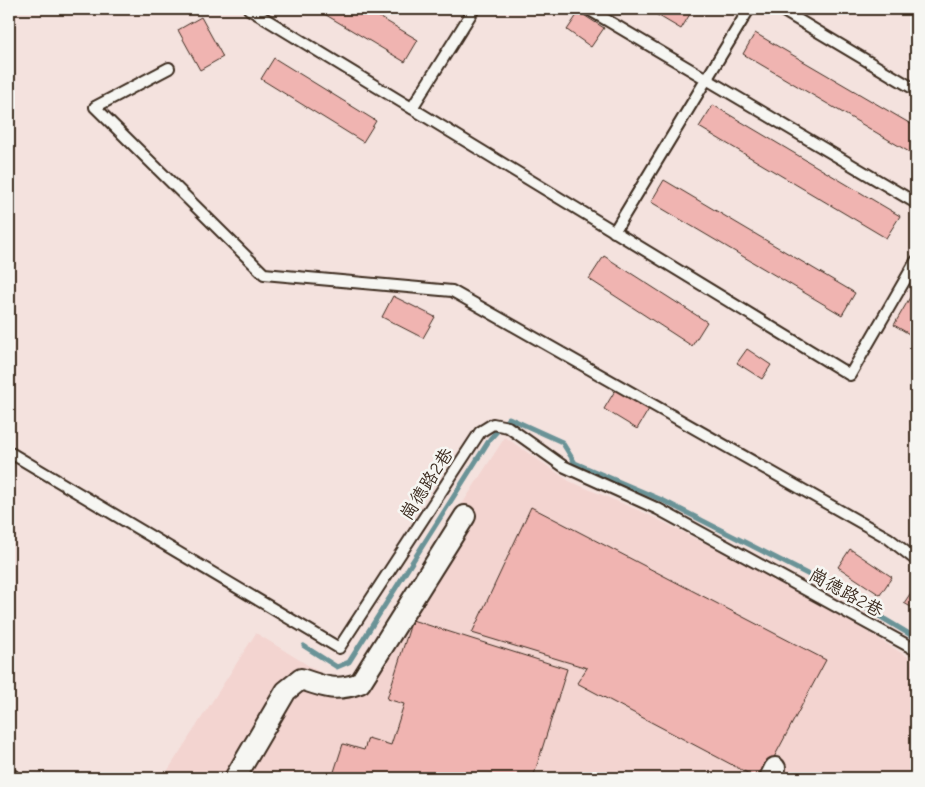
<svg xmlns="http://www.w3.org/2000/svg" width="925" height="787" viewBox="0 0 925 787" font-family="'Comic Neue','LXGW WenKai TC',sans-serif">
<rect width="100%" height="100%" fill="#f4e2de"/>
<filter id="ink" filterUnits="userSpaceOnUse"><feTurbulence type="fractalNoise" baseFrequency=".02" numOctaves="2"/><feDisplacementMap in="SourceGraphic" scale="10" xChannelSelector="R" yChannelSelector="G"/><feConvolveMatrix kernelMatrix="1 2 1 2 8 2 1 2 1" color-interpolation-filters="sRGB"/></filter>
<g filter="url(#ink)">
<path fill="#f3d4d0" d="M505,437L569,481L645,513L810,596L916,662V778H163L256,633L335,682L351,678Z"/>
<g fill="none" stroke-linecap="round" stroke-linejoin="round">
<path stroke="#6a9397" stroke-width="5" d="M304,646L337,667L349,662L490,439L509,418L562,442L575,463L662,500L819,580L916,638"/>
</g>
<g fill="#f0b4b1" stroke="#3b2a1e">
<path d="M316,9H366L418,40L405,62Z"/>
<path d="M647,9H693L681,29Z"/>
<path d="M579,12L604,28L591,47L567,30Z"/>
<path d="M201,17L223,57L200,70L178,30Z"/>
<path d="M755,33L916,127V156L743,54Z"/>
<path d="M274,58L376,121L363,142L261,79Z"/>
<path d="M713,105L900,216L886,238L699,127Z"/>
<path d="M664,180L855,293L842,315L651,202Z"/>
<path d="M604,256L707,322L692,346L589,279Z"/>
<path d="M916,287V338L894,325Z"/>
<path d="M393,296L435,317L423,338L382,317Z"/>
<path d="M747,349L771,365L762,379L737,363Z"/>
<path d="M616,389L649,409L637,429L604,409Z"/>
<path d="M531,507L826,660L763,778H757L577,683L587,668L472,633Z"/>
<path d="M850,549L892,577L880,595L838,567Z"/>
<path d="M916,585V610L904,603Z"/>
<path d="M412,620L567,669L533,778H332L343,744L364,750L368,738L391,745L404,704L387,699Z"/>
</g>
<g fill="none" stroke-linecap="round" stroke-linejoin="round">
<defs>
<g id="service">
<path d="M249,9L850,375L916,261"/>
<path d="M588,9L916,203"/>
<path d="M780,9L916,90"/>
<path d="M169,68L95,107L264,274L452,291L888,538L916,560"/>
<path d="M412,108L474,9"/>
<path d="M614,232L749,9"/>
<path d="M9,452L339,648L480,432L493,424L508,427L563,466L658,509L916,650"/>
<path d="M9,773L17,778"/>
</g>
<g id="minor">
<path d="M235,778L286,691L301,679C324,687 336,692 360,683L465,516"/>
<path d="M770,778L775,768"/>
</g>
</defs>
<use href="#service" stroke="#3b2a1e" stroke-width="14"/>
<use href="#minor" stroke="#3b2a1e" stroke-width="24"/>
<use href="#service" stroke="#f6f6f2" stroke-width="10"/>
<use href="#minor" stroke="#f6f6f2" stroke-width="20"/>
</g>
</g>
<g text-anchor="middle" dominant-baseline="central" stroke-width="5" stroke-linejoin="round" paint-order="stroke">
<g font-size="18" fill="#3b2a1e" stroke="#f6f6f2">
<text transform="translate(427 484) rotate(-57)">崗德路2巷</text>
<text transform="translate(846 593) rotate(29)">崗德路2巷</text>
</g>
</g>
<rect width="925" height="787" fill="none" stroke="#f6f6f2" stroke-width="30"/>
<rect x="15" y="15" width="895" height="757" fill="none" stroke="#3b2a1e" stroke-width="2" filter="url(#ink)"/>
</svg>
